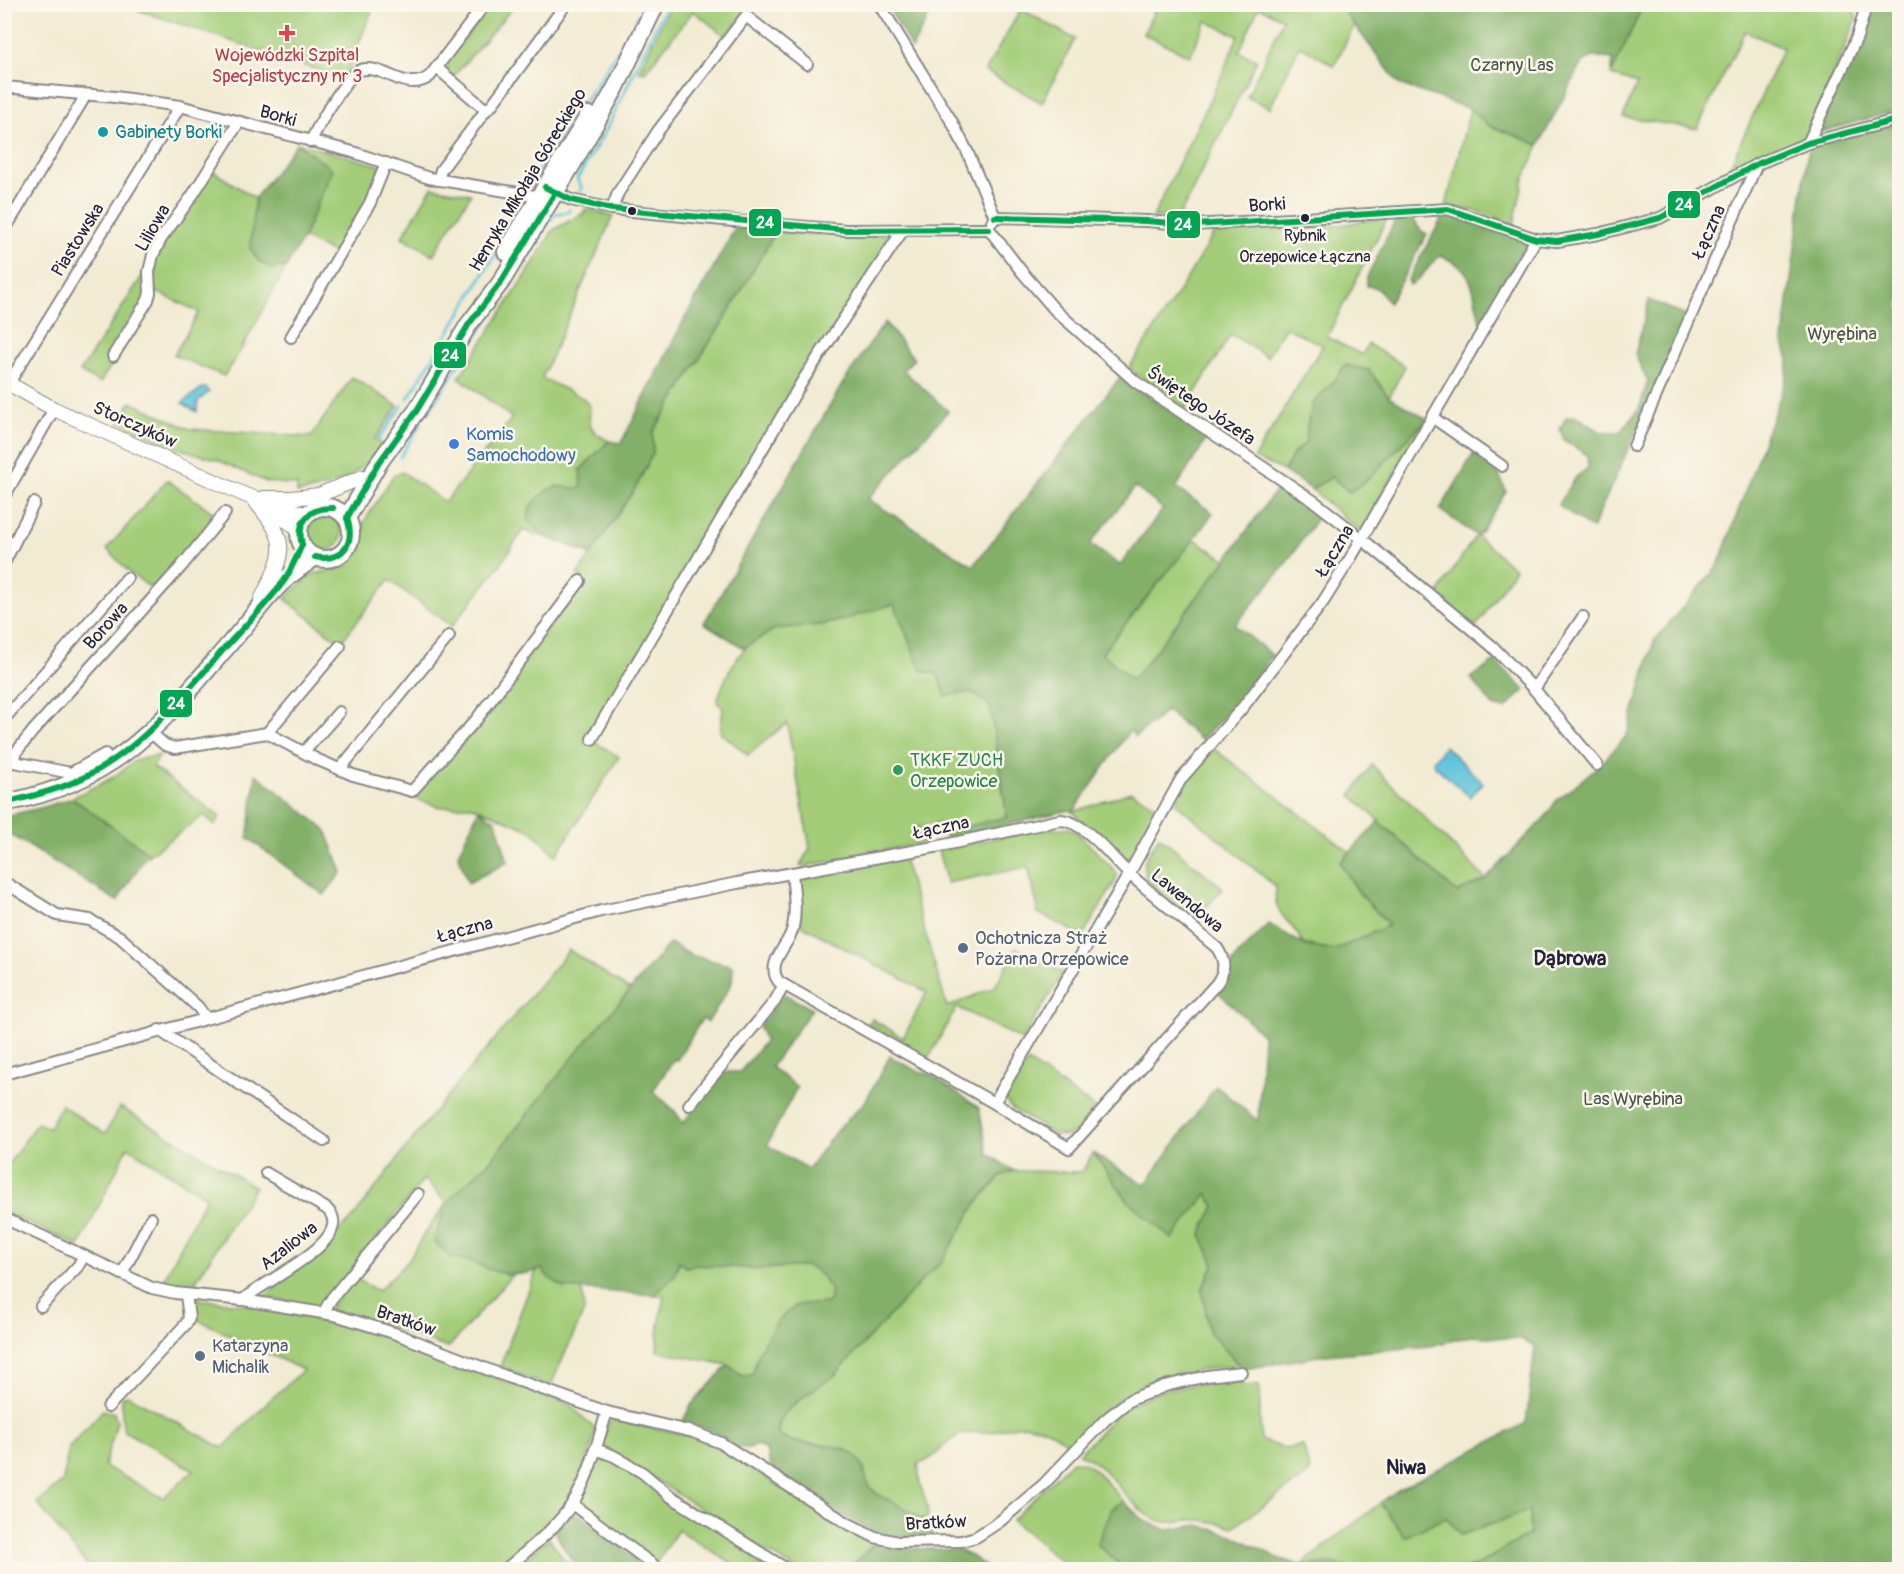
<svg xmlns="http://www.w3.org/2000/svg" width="1904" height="1574" viewBox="0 0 1904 1574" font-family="Pangolin,sans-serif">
<rect width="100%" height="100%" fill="#fbf7ec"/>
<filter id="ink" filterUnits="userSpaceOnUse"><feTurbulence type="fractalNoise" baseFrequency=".0167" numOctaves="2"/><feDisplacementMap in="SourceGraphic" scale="12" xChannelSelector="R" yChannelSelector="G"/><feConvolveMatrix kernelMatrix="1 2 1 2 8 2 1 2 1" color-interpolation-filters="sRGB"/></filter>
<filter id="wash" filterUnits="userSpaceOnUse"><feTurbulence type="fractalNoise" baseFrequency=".008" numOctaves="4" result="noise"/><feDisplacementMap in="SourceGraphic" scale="24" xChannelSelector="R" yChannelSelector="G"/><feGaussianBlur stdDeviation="1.35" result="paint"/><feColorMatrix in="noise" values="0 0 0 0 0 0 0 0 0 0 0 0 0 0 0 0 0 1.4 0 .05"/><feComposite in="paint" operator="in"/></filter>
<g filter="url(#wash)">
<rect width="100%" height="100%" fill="#f2ebd3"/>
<g fill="#a3cd78" stroke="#62785a" stroke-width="1.5">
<path d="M1158,4L1339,5L1355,24L1334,66L1300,45L1270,108L1247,97L1283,19L1259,7L1239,52L1257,60L1179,217H1153L1222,75L1238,36L1206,21L1190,56L1143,34Z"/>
<path d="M123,5H374L345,79Z"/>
<path d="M490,5H515L453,77L447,70V61Z"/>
<path d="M670,5H751L725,36L693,11L645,72L639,71Z"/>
<path d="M1643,5H1848L1853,8L1857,18L1807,137L1728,171L1783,48L1745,31L1697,129L1623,117L1637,84L1611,75Z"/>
<path d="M1021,9L1075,39L1042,103L985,71Z"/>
<path d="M1470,109L1488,125L1539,145L1523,182L1514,224L1480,212L1446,206Z"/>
<path d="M297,143L382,166L368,199L336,254L303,238L332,170C321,160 308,153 297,143Z"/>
<path d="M211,170L255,198L250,248L273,269L287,266L242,348L224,376L174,355L199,312L157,292L100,383L80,372Z"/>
<path d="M432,187L471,194L433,255L402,237Z"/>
<path d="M585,209L613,216L542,378L583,398L590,406C588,426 590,432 609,441L580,470L583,487L576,489L556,486L537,530L562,543L523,530L498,568L452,626L389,580L342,641L332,636L285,599L310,575L347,566L356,555L362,543V525L393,476L402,472L445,502L512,418L459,377L525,277L553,230L584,213Z"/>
<path d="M1388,217L1327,337L1362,355L1368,344L1405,366L1389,397L1345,365L1336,379L1313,403L1307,426L1306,442L1294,453L1284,471L1254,458L1323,345L1285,327L1267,357L1231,334L1184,411L1129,368L1180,290L1214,233L1340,225Z"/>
<path d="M776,231L846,236L850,232L896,235L590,739L619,757L556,856L532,831L473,806L440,807L409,797L489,716L501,692L583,578L577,575L636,487L653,453V432L724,320Z"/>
<path d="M352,377L398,406L375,439L383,445C356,476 340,487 297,493V485L266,482L218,460L174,447L119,422L131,402L190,429L311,437Z"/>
<path d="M1427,419L1361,532L1311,489L1332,477L1349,492L1365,482Z"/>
<path d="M167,480L218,516L155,591L129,572L107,549Z"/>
<circle cx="325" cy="533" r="17"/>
<path d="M1476,535L1515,569L1476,627L1437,595Z"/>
<path d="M1194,539L1226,560L1139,672L1131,679L1102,653Z"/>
<path d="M894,603L921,670L937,674L946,696L973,691L990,706L1007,817L943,832L939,824L919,827L923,843L806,866L800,865L810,848L787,723L748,755L720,732L723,708L717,702C725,674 745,635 776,629C792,625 810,627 827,624C850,619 871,609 894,603Z"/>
<path d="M1214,749L1350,852L1340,863L1360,894L1390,925L1336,950L1303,944C1292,919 1271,915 1276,887L1176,803C1182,788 1201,759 1214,749Z"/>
<path d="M160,755L153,767L220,817L215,825L204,815L150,854L72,798L112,778L136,760Z"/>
<path d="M1372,765L1486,879L1457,893L1351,795Z"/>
<path d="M1131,792L1159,807L1134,856L1125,860L1119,858L1073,812Z"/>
<path d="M1068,828L1078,833L1117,873L1116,880L1083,936L1036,912L1038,908L1028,867L947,883L938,850L1041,829Z"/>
<path d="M1159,836L1223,888L1195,920C1181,909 1142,885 1144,866C1145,856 1155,845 1159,836Z"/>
<path d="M903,858L947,1007L995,987L1016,948L1063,973L1022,1040L957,1007L928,1059L868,1024L872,1019L903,1038L927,992L801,925L795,876Z"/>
<path d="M569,950L630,990L491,1160L447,1203L460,1258C478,1261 494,1272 512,1275L448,1348L368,1320L328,1310L353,1277L378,1291L408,1261L424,1234L447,1203L424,1179L321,1308L264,1297L352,1219L422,1127Z"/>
<path d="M1028,1062L1095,1108L1077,1130L1069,1136L1055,1135L1012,1109L1006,1101V1093Z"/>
<path d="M61,1105L105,1134L120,1107L255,1187L194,1284L210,1291L170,1289L154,1282L162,1283L206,1197L128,1147L79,1246L5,1212V1169L37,1123L49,1128Z"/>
<path d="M1093,1153L1129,1202L1207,1194L1215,1206L1201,1234L1214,1264L1202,1289L1209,1331L1238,1364C1207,1370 1166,1373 1138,1387C1112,1401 1092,1426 1071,1446C1051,1430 1037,1421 1011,1427C1003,1429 996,1432 988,1432C978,1433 969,1431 960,1435C942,1442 938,1459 918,1464C919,1470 919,1477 920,1484C923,1497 928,1500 928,1517L921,1519L877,1494L867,1485L864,1469L829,1445L789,1441L778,1434L780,1421L786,1412L805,1395L835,1375L926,1276L941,1263L970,1211L1002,1175L1014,1171L1082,1172Z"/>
<path d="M679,1261L686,1267L697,1265L761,1269L805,1266L814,1269L823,1278L831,1291L829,1302L819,1305L804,1304L783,1317L759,1352L752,1375L742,1376L728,1365L657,1351L659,1325L664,1296L654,1295L674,1277Z"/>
<path d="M543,1269L565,1288L582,1289L584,1311L550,1387L500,1367L536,1271Z"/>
<path d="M190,1298L249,1305L366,1329L423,1352L569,1404L596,1430L589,1455L563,1508L499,1569H90L37,1503L63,1481L69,1447L103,1410L114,1413L117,1422L104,1466L163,1498L194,1470L124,1431L122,1418V1397L128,1395L223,1448L269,1401L303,1370L198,1320Z"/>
<path d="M1243,1375L1241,1385L1259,1386L1261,1440L1286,1449L1303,1445L1310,1473L1233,1527C1222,1524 1212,1521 1201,1520C1180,1518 1169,1529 1148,1515C1122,1498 1109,1465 1079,1454L1124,1407L1160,1391Z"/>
<path d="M613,1420L713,1440L722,1449L852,1534L874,1544L848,1569H795L601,1445L608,1424Z"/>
<path d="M598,1454L642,1476L783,1569H741L678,1530L656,1563L582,1506L581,1497Z"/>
<path d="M1072,1461C1093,1460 1109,1486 1123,1501L1112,1509L1097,1544L1125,1569H1066L1068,1567L1012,1520Z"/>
<path d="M1380,1503L1405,1536L1446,1517L1461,1535L1529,1510L1530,1534L1476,1566L1465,1569L1361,1570L1336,1564L1301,1565Z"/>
<path d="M549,1538L564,1559L577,1569L514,1570Z"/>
</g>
<g fill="#82b068" stroke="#526952" stroke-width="1.5" fill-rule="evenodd">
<path d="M887,5H934L912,49Z"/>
<path d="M1339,5H1643L1611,75L1613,59L1593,57L1582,62L1539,145L1488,125L1470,109L1399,84Z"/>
<path d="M1878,5H1899V110L1813,134Z"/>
<path d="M1899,123V1569H1465L1476,1566L1530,1534L1529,1511L1461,1535L1446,1517L1405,1537L1380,1503L1398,1490L1526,1423L1535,1346L1521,1339L1470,1336L1430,1346L1325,1355L1245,1369L1238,1364L1209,1331L1202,1289L1214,1264L1201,1234L1215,1206L1207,1194L1172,1239L1129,1202L1093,1153L1145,1185L1216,1086L1258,1121L1263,1035L1216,990L1238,955L1269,924L1306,946L1335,950L1389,925L1360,894L1340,863L1379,821L1457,893L1486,879L1547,815L1556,801L1601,764L1627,735L1654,641L1718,566L1785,383L1789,359L1783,341L1807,157L1810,147Z"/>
<path d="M297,143C308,153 321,160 332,170L303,238L287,266L273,269L258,261L250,248L255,198Z"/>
<path d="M1449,215L1528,241L1481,323C1474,304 1476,278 1458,265C1453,261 1446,259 1441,255C1428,264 1424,278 1410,285L1408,280L1442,218Z"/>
<path d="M1411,216L1421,231L1427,234L1389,303L1377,288L1367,286V277L1396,219Z"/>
<path d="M737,225L776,231L724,320L653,432V453L636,487L591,555L546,536L528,521L530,507C537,499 547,487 558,487C567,486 573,490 582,487L580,470L609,441L621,443L686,316Z"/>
<path d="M1649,300L1688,317L1592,529L1558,505L1576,477L1588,468L1587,455L1564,440L1560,429L1566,417L1576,416L1601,432H1621L1639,409L1648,381L1635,355Z"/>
<path d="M885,322L914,359L903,370L948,411L868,499L973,566L1121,376L1170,411L1209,435L1176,488L1213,513L1194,539L1102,653L1131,679L1139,672L1226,560L1280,484L1320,514L1285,565L1235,625L1272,655L1239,701L1201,740L1167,711L1135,737L1130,730L1073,812L1070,810L946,839L943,832L1007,817L990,706L971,692L946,696L937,674L921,670L894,604L842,620L825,624L775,629L744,648L704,623L843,383ZM1135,487L1163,509L1120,565L1090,544Z"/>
<path d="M1345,365L1369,370L1389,397L1427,419L1365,482L1349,492L1332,477L1311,489L1284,471L1294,453L1306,442L1307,426L1313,403L1336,379Z"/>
<path d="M1474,453L1496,467L1506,492L1481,532L1476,535L1440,510Z"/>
<path d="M1495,661L1525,690L1505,709L1493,706L1471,678Z"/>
<path d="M256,774L326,830L342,872L324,895L248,838Z"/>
<path d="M72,798L150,854L144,859L117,901L5,831V816L44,807Z"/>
<path d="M479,809L496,821L508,862L468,883L458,854Z"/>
<path d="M670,943L690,955L733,966L732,983L708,1022L702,1019L677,1060L674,1059L653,1091L674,1110L683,1123L724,1072H740L765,1041L759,1027L784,994L812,1009L771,1067L797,1087L767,1145L808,1169L836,1131L865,1102L890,1056L917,1071L929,1074L979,1108L988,1154L1014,1171L1002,1175L978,1201L941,1263L926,1276L835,1375C817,1390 776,1406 778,1434C796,1451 830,1438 853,1454C870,1466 859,1483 879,1495C894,1504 932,1517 932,1536C884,1544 859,1526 821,1501C804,1491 787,1480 771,1468L766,1450L757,1445L750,1448H738L711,1430L682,1423L691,1405L728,1365L742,1376L752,1375C755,1368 756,1360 759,1353C765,1337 781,1313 797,1306C806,1301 817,1306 829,1302L831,1291L823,1278L814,1269L805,1266L761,1269L697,1265L686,1267L679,1261L674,1277L654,1295L565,1288L549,1278L542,1269C525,1275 509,1277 491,1270C477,1265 467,1258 451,1258L434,1241L447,1202L491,1160L579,1050Z"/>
<path d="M1123,1501L1145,1521L1167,1530L1198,1525L1232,1535L1280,1559L1300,1565L1336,1564L1361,1569H1125L1097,1544L1112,1509Z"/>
<path d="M580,1514L648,1569H584C570,1562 562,1545 555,1531L570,1515Z"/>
<path d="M874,1544L885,1547L958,1550L972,1557L989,1569H848Z"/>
</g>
<g fill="#5dc3db" stroke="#40728b" stroke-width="1.5">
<path d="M202,388H206L209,392L198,401L197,412L182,403Z"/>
<path d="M1445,746L1483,783L1470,797L1435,766L1433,761Z"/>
</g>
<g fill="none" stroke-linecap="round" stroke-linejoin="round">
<g stroke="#5dc3db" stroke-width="3">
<path d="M632,29L644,4"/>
<path d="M531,183L627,37"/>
<path d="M580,191L582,188L577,179L607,128L667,4"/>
<path d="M408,398C434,357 459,316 483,275C496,253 512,229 517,204"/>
<path d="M428,413L554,214L568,212L569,210"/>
<path d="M378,440L402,406"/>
<path d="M400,457L421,423"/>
</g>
</g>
</g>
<g filter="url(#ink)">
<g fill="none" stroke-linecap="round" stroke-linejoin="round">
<defs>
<g id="minor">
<path d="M879,4L952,122L967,151L995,217L992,222"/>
<path d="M437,68L486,110L441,170L438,180"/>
<path d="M4,87L115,97L180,106L353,152L429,178L530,195L542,200"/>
<path d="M486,110L491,106L566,4"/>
<path d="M311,142C316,128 348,74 360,70C384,63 406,95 430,76L485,4"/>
<path d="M1808,143L1857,37L1864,13L1861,4"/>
<path d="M550,190L571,200L612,209L733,221L846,230L989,229"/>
<path d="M612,209L618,193L658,131L746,16L807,64"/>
<path d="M995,217L1147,221L1194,225L1448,209L1536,239L1557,241L1598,234L1660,218L1757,164L1808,143L1900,119"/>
<path d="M989,229L1022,272L1055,310L1136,382L1315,502L1351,530L1492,646L1534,689L1597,765"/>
<path d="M4,231L86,95"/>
<path d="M291,337L370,203L386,163"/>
<path d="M113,356L148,300L150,293L149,272L153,255L161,239L192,196L239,122"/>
<path d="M4,391L180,106"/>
<path d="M1432,417L1502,466"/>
<path d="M1634,446L1757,164"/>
<path d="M4,497L54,409"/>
<path d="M4,563L34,503"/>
<path d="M1534,689L1583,617"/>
<path d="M4,719L127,578"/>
<path d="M150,732L165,745L175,748L267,733L316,759L353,775L412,791L476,720L580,581"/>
<path d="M267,733L340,646"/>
<path d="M592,739L803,380L903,230"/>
<path d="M304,752L339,712"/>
<path d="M4,760L71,773L105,754"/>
<path d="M14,762L17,751L33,731L180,568L225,513"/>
<path d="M340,769L449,636"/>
<path d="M792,874C794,892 797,913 792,931C787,947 765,964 779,982L994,1103L1069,1148L1217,983C1226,970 1225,960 1217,948L1129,874L994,1103"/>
<path d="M4,882L57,915L90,920L120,937L198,1007L206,1018"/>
<path d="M159,1030L324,1141"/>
<path d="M4,1074L601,911L737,883L940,846L1060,820C1084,820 1112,858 1129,874L1181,779L1243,707L1323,602L1350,559L1536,239"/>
<path d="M689,1105L775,1001L784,985"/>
<path d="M4,1218L152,1288L175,1293L243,1300L335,1315L394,1333L494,1372L607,1412L693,1432L721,1443L847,1523L875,1537L898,1542L961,1541L976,1537L999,1522L1044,1484L1105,1420L1130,1400L1165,1386L1207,1376L1241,1372"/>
<path d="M122,1274L151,1218"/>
<path d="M243,1300C260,1282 359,1240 327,1209L266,1173"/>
<path d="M41,1306L78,1266L84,1256"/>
<path d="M323,1313L332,1298L418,1194"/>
<path d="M108,1407L186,1324L189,1318L186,1295"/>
<path d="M595,1449L614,1456L643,1473L670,1496L788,1570"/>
<path d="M572,1504L660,1570"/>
<path d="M505,1570C528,1549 555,1530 572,1504C590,1477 597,1442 607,1412"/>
</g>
<g id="tertiary">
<path d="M4,381L54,409L245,495L307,515"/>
<path d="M264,498H292L319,495L363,477"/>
<path d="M253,499C291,543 285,551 261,600"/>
<path d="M266,508L300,529"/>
</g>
<g id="secondary">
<path d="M506,252L589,115"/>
<circle cx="325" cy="533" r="26"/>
<path d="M347,518L378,464L417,410L469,324L501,282L573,163L616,87L656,4"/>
<path d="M4,803C123,781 164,719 238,634C253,617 269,593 286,579C295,571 306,564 315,557"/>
</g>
</defs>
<use href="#minor" stroke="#8a8687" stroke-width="14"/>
<use href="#tertiary" stroke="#8a8687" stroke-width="16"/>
<use href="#secondary" stroke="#8a8687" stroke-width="20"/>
<use href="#minor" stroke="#fff" stroke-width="10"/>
<use href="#tertiary" stroke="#fff" stroke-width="14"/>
<use href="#secondary" stroke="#fff" stroke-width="16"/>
<defs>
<g id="bus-1">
<path d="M545,187L571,200L612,209L846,230L989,229"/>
<path d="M995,217L1147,221L1194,225L1448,209L1536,239L1557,241L1598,234L1660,218L1757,164L1808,143L1900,119"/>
<path d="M347,518L378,464L417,410L469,324L501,282L555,193"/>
<path d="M302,545C296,522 309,507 333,508"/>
<path d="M315,557C342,562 356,544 347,518"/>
<path d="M4,803C28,797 52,792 74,782C137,755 179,700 223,650C244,626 268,604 286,578C292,567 297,556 302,545"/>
</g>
</defs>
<use href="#bus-1" stroke="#fbf7ec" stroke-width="10"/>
<use href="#bus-1" stroke="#00a651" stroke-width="6"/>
</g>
</g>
<path fill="#e0444e" stroke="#fbf7ec" stroke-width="2" d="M284 24h6v6h6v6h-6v6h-6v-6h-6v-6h6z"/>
<circle fill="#0f9aa8" stroke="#fbf7ec" stroke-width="2" cx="103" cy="132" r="6"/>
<g fill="#22223b" stroke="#fbf7ec" stroke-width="2">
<circle cx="632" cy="211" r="5"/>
<circle cx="1305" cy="218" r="5"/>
</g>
<circle fill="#3f7fe0" stroke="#fbf7ec" stroke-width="2" cx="454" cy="444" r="6"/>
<circle fill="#2e9e5b" stroke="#fbf7ec" stroke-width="2" cx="898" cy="770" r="6"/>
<g fill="#5c6f8a" stroke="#fbf7ec" stroke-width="2">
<circle cx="963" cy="948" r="6"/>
<circle cx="200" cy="1356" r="6"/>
</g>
<g text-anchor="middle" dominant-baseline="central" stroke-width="5" stroke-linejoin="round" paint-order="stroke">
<g font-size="16" fill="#22223b" stroke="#fbf7ec">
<text x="1305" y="236">Rybnik<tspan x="1305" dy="21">Orzepowice Łączna</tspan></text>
</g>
<g font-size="18" fill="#be3a42" stroke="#fbf7ec">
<text x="287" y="55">Wojewódzki Szpital<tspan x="287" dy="21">Specjalistyczny nr 3</tspan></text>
</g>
<g font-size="18" fill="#49554d" stroke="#fbf7ec">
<text x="1512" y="65">Czarny Las</text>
<text x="1842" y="334">Wyrębina</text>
<text x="1633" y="1099">Las Wyrębina</text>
</g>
<g font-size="18" fill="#22223b" stroke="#fbf7ec">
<text transform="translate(278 116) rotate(16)">Borki</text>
<text transform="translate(528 180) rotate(-59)">Henryka Mikołaja Góreckiego</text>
<text transform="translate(1267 205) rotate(-4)">Borki</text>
<text transform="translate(153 228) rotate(-60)">Liliowa</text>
<text transform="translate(1709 232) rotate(-66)">Łączna</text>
<text transform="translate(78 240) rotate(-58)">Piastowska</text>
<text transform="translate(1201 406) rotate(34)">Świętego Józefa</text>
<text transform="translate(135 425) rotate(24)">Storczyków</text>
<text transform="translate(1335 551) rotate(-59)">Łączna</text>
<text transform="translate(106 626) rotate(-48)">Borowa</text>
<text transform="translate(941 828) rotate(-12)">Łączna</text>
<text transform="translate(1187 901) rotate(40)">Lawendowa</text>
<text transform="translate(465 930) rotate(-15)">Łączna</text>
<text transform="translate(289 1246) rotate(-38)">Azaliowa</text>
<text transform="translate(406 1321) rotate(19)">Bratków</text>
<text transform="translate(936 1523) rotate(-3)">Bratków</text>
</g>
<g font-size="18" fill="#0d838f" stroke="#fbf7ec" text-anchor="start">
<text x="115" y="132">Gabinety Borki</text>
</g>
<g font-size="18" fill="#366cbe" stroke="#fbf7ec" text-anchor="start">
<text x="466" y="434">Komis<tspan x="466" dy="21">Samochodowy</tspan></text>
</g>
<g font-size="18" fill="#27864d" stroke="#fbf7ec" text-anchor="start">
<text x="910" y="760">TKKF ZUCH<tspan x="910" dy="21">Orzepowice</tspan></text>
</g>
<g font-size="18" fill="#4e5e75" stroke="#fbf7ec" text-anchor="start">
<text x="975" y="938">Ochotnicza Straż<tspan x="975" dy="21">Pożarna Orzepowice</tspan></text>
<text x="212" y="1346">Katarzyna<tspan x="212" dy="21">Michalik</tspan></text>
</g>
<g font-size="20" font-weight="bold" fill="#22223b" stroke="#fbf7ec">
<text x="1570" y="958">Dąbrowa</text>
<text x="1406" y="1467">Niwa</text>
</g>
</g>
<g stroke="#fbf7ec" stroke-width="2">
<rect x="1667" y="190" width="34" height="29" rx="6" fill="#00a651"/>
<rect x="748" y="208" width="34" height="29" rx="6" fill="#00a651"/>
<rect x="1166" y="210" width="35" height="29" rx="6" fill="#00a651"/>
<rect x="433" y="341" width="34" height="28" rx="6" fill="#00a651"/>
<rect x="159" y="689" width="34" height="29" rx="6" fill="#00a651"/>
</g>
<g font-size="16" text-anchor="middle" font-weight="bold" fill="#fff">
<text x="1684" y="210">24</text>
<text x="765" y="228">24</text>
<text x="1183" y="230">24</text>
<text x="450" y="361">24</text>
<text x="176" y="709">24</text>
</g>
<rect width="1904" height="1574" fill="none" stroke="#fbf7ec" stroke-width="24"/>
</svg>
